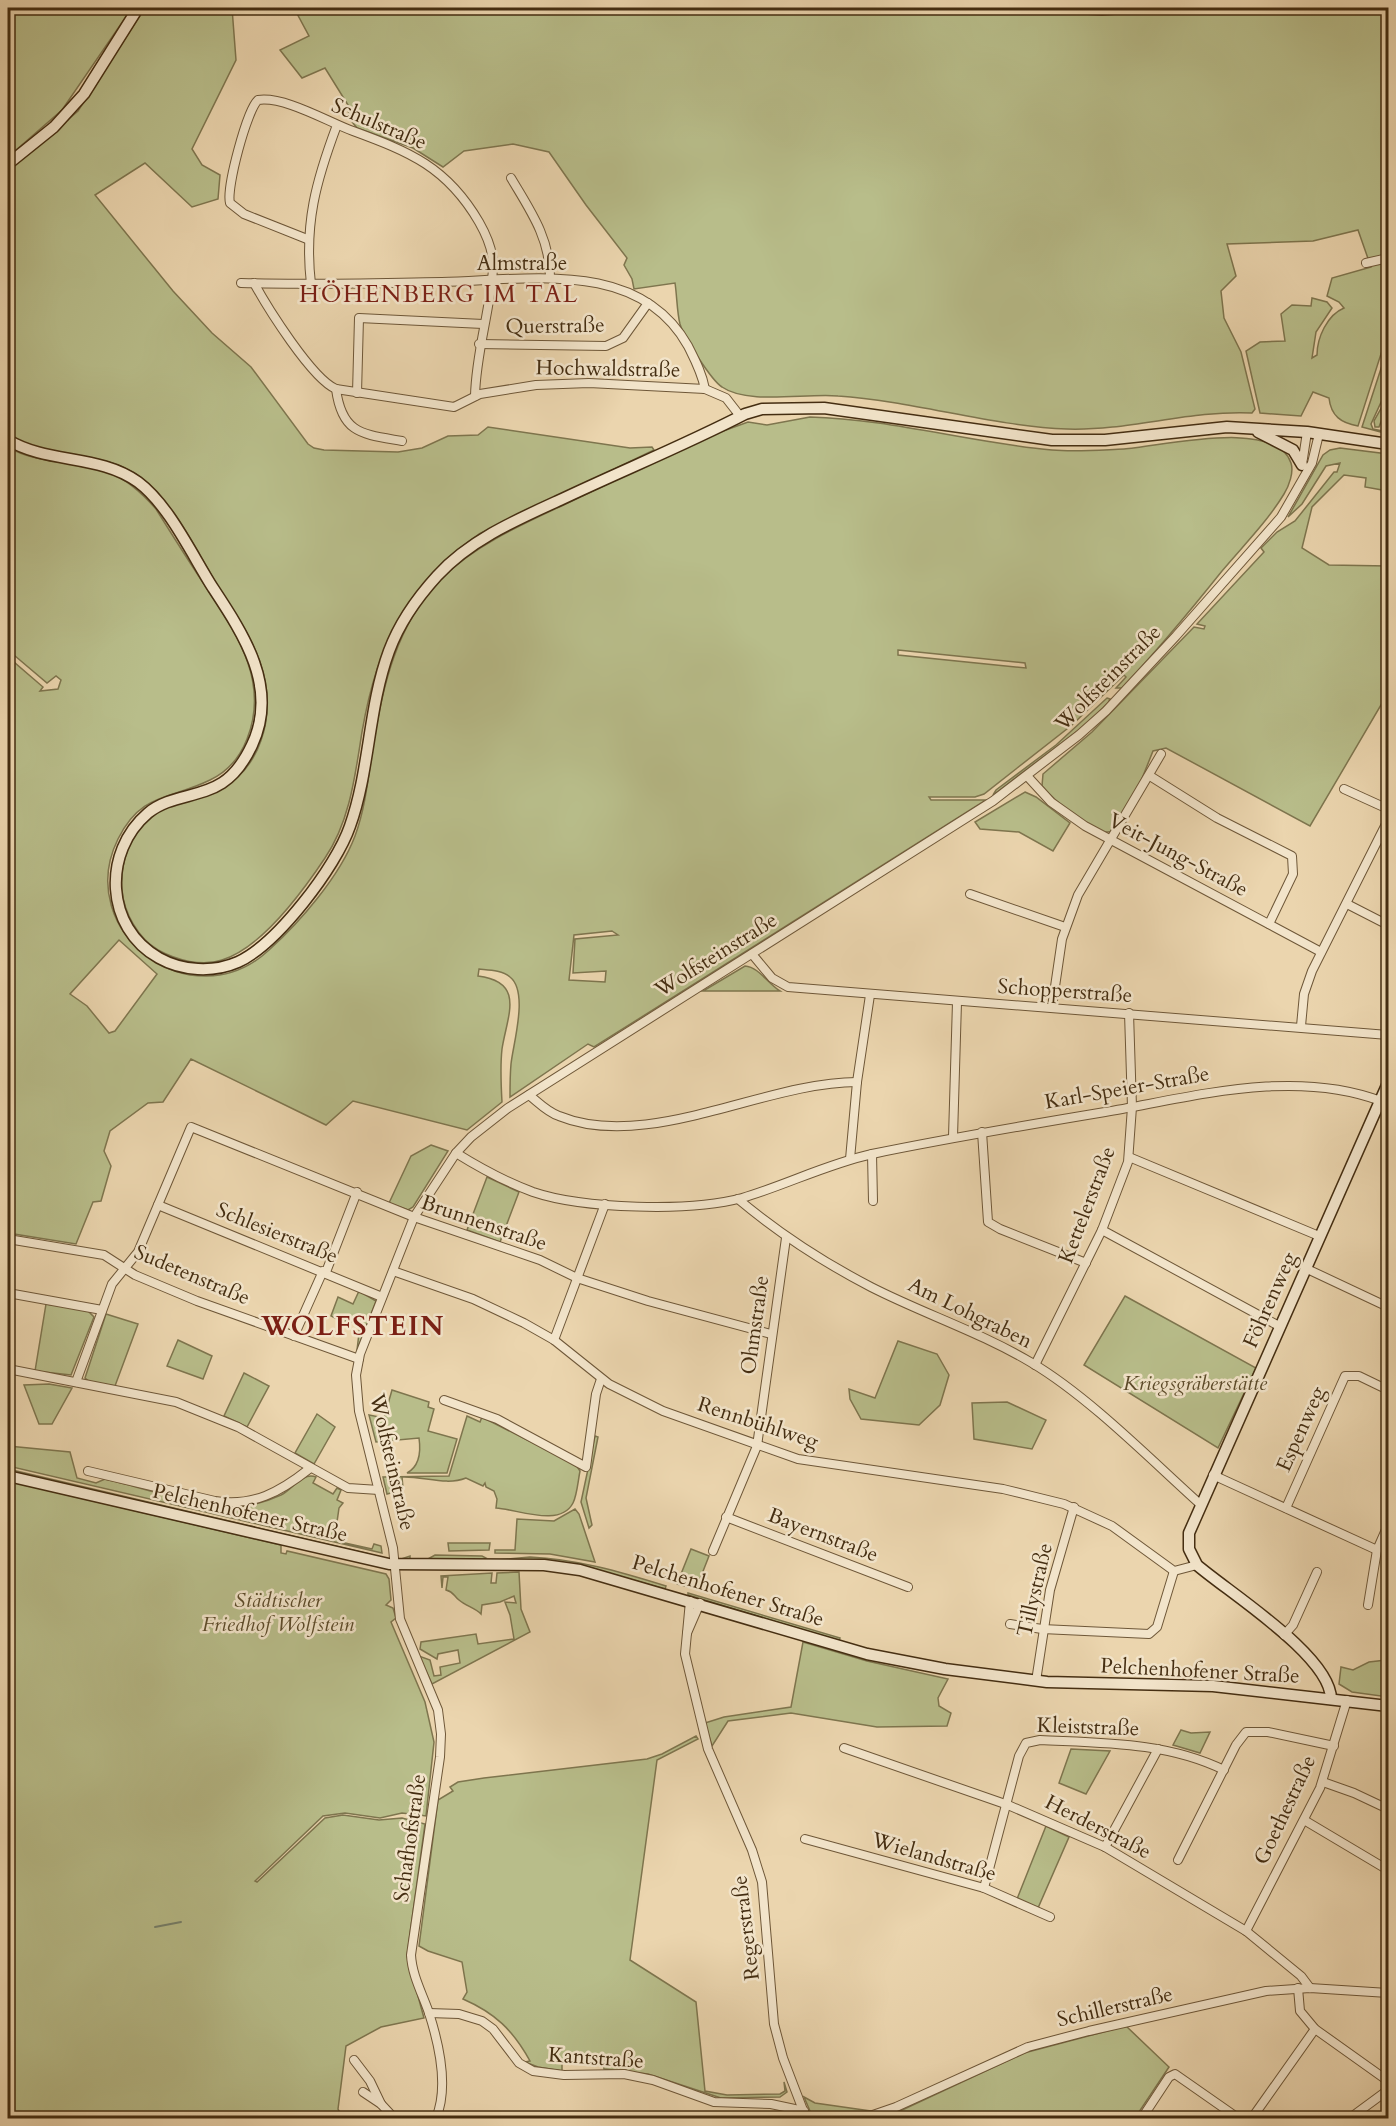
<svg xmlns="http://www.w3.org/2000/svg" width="1396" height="2126" viewBox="0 0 1396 2126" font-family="Cardo,serif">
<rect width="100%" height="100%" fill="#ebd5ae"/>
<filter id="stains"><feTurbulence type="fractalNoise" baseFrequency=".00333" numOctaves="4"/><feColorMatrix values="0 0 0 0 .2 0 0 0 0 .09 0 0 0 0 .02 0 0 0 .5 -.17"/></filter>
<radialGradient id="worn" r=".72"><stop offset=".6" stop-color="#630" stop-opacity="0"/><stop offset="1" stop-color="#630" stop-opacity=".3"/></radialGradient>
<g fill="#b8bd8a" stroke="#7e754e" stroke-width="1.5" fill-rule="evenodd">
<path d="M8,8H132L62,110L8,157Z"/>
<path d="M145,8H232L236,60L192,149L202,165L220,175L218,199L192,207L145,163L95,195L173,291L212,333L251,367L308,444L314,448L324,450L398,452L422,448L448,436L478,435L488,427L630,448L652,447L654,450L479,534C406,585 377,644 362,732C355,776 350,821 325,858C303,891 261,948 222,960C202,967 176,960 158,950C138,938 124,913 122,890C119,854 138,817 173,805C188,800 203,798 217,791C261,770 275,717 263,672C256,644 239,619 223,595C201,559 177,507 144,480C105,447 48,463 8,434V171L78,111Z"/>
<path d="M294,8H1388V332L1358,426C1341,423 1331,416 1329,398L1313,392L1301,416L1260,413L1246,351L1260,342L1285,341L1281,314L1292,305L1311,306L1312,298L1327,302L1332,308L1316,332L1312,358L1317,355C1317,338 1327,315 1344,308L1339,302L1327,296L1332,278L1371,267L1358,230L1313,241L1227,244L1236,276L1221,291L1224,318L1241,352L1255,409L1252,413C1190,410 1129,431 1067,429C990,426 915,401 838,396C805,393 748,405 722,387C711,380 684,337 680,324C677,313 677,296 675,283L634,289L632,279L624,265L627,258L586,205L549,152L513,144L464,151L443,167L413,148L357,128L349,118L348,105L325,68L302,78L280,50L309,36Z"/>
<path d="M1388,347V387L1371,424L1373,429L1388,432V434L1362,427Z"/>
<path d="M1388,396V429L1382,428L1385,420L1382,419L1379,427H1375L1374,421Z"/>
<path d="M810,417C891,419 971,443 1052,450C1076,452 1100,450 1124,449C1159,447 1276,417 1291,463C1294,472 1289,486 1284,494C1267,522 1243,546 1222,571C1190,611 1157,651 1122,688H1116L1126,677L1124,675L1072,725L984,794L975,797H929L931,800H986L594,1047L588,1044L510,1097C510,1086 510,1075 511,1064C513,1044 529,992 510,977C502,970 488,970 479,969L478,976C526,982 507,1016 502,1049C500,1067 501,1085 502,1102L467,1130L353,1101L326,1125L191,1059L163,1102L148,1103L110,1131L104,1151L111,1166L101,1201L93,1202L76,1244L8,1233V657L43,687L40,691L58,689L61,680L56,676L47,683L8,650V447C38,465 75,460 108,472C127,479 142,493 156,509C171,533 186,557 202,581C233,629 271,679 247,739C240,757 229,771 210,780C170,800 141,792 118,839C72,932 192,1022 269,950C300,922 340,876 355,836C365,809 368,780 372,752C382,688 396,623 443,577C479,542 528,522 572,501C620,478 667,455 715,434L748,422L767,425ZM898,650L1025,663L1026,668L898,655ZM612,931L618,935L575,939L573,973L606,971L605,982L569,980L574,935ZM119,940L157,974L115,1031L109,1033L87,1006L70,994Z"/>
<path d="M1340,448L1388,454V491L1365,487L1366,478L1344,475L1312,507L1302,548L1329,565L1388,566V693L1310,826L1166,748L1153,751L1141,781L1112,831C1097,839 1052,798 1042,786L1043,774L1092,732L1194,627L1204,629L1205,626L1197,624L1264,552L1261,548L1277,532L1295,521L1334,472H1337L1340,463L1326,466L1302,504L1288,517L1323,455L1330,450Z"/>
<path d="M1107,698L1110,699L1108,703L1084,726L993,795L996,790L1056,745Z"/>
<path d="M1025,792L1036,797L1070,823L1053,851L1019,832L980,829L975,822Z"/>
<path d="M745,966C759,967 768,984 780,991H703Z"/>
<path d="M431,1145L448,1151L413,1207L408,1210L389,1203L411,1156Z"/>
<path d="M487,1177L519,1192L500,1242L467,1230Z"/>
<path d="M359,1291L376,1301L357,1350L360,1325L346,1320L339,1336L336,1332L339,1320L331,1316L338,1297L353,1304Z"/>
<path d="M1125,1296L1256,1368L1218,1448L1084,1365Z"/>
<path d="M46,1304L87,1310L94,1317L71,1375L35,1371Z"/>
<path d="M106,1314L138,1324L115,1386L90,1382L85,1378Z"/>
<path d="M178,1340L212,1356L203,1379L167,1366Z"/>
<path d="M898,1341L937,1354L949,1375L940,1405L919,1425L861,1419L850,1399L849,1389L875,1398Z"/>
<path d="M244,1373L269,1386L247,1427L224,1416Z"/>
<path d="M49,1384L72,1388L52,1424H39L24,1385Z"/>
<path d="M392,1390L429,1402L428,1407L434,1409L428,1431L457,1439L447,1473H407C420,1466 421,1452 419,1438L376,1442L369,1415L384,1418Z"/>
<path d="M1007,1402L1046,1420L1032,1449L974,1439L972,1403Z"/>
<path d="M317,1414L335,1427L314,1464L295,1453Z"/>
<path d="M467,1416L480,1422L482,1417L576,1465L580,1471C578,1481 577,1495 573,1503C560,1528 517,1509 496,1508L497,1499L494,1491L486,1487L485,1483L483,1486L466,1478C446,1486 423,1476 402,1477L403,1488L397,1489L396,1480L390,1481L391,1493L387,1494L383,1477L449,1476Z"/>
<path d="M595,1436L598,1437L586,1498L592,1525L589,1528L581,1502Z"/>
<path d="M8,1446L70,1452L77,1478L96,1483L105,1479C142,1487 211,1512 246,1506C258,1504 270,1500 281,1495C293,1489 302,1472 316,1477L313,1483L333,1494L337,1488L341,1490L337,1500L343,1503L339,1508L335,1536L343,1535L345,1543L372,1549L374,1544L381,1546L382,1553L8,1466Z"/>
<path d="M8,1469L369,1554L370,1555L8,1472Z"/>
<path d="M8,1481L281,1545V1553L286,1554L287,1551L386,1574L389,1579L391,1600L386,1605L393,1608L396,1618L391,1622L425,1702L434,1742L426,1816L402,1813L380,1818L345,1813L323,1816L255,1881L257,1882L325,1818L343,1815L379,1820L402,1818L425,1824L407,1956L424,2018L381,2027L346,2046L338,2109L343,2118H8V1648L10,1645L8,1643V1516L14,1507L8,1501Z"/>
<path d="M575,1509L579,1514L595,1562L550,1554L495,1553V1550H515L517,1519L554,1521Z"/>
<path d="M448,1543H490L489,1550L449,1551Z"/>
<path d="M691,1549L709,1556L698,1584L692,1588L677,1584Z"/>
<path d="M435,1555L482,1556L486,1558L483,1560C462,1560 421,1565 404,1558L410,1556V1559H428Z"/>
<path d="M530,1557C577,1559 621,1572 666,1586L665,1589L583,1566L498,1560Z"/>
<path d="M519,1572L521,1609L530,1632L432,1684L419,1656L430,1660L434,1676L441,1675L440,1667L460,1663L458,1650L438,1654L437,1659L420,1649L421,1642L476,1634L478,1644L514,1639L510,1615L505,1602L516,1603L514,1596L500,1602L482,1605L481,1614C475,1608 466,1606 459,1600C453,1595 454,1592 446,1590L448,1577H443L442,1588L441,1576L492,1573L491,1583H496L497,1573Z"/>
<path d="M688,1593L840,1638L839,1641L688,1595Z"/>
<path d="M803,1642L867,1661L948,1679L938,1698L939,1706L951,1713L947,1726L877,1727L791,1713L728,1721L712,1746L705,1723L724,1717L791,1707Z"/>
<path d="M1388,1656V1697L1352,1692L1339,1684L1341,1667L1353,1670L1369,1662L1386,1660Z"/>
<path d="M1181,1730L1191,1733L1210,1732L1200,1753L1173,1745Z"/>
<path d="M696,1736L698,1739L657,1760L630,1960L696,2002L705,2091L727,2095L780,2094L785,2091L784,2082L787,2092L780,2097L721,2098L648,2074L604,2069L603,2063H562V2071L538,2067L525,2062L530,2061C513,2030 495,2013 463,1999L467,1992L462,1962L428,1951L419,1946L438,1800L453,1791L450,1787L458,1782L484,1778L647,1759L662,1754Z"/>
<path d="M1071,1749L1110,1751L1086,1794L1059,1783Z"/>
<path d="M1046,1826L1069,1837L1038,1908L1017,1899Z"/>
<path d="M1126,2026L1169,2067L1135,2118H876L900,2111L1024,2053Z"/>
<path d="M804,2097L815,2103L871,2111L848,2118H813Z"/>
</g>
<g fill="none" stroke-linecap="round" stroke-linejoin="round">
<path stroke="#76816c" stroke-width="2" d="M155,1927L181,1922"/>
<defs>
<g id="street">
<path d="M1059,8L1102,11L1140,8"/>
<path d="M511,178C530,210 550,238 550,277"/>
<path d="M307,239L244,214L230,203C226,188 247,110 258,100C285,96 328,122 353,131C410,152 447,167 479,222C487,236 494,253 493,269C490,312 476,352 475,396"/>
<path d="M1366,263L1388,258"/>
<path d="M241,283C308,285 375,283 442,282C527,280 639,258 688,346C695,360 702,373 705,389"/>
<path d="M254,283C267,307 312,379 336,389L454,407L480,394L536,385L589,383L705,389L726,398L740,416"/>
<path d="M311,284C304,224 316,181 337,125"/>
<path d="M479,344L606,346L623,338L648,303"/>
<path d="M336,389C342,434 362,434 402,441"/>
<path d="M357,393L359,318L483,324"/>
<path d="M1302,465L1307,432"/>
<path d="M1150,776L1217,818L1292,856L1293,874L1269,924"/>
<path d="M1028,777L1051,802L1085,826L1321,952"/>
<path d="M1344,789L1388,809"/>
<path d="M970,894L1065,927"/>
<path d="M1347,904L1388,925"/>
<path d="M752,954L772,978L788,987L1388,1035"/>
<path d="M1052,1007L1062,939L1078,895L1161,754"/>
<path d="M1301,1026L1304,994L1312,971L1388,820"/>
<path d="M529,1095C538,1102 547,1112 559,1116C647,1152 765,1082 857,1082"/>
<path d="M982,1132L988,1222L1000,1229L1086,1263"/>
<path d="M953,1137L957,1002"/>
<path d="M456,1153C480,1168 506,1182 533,1192C583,1209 691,1212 742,1198C786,1185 827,1164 872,1154C949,1138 1027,1125 1105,1112C1193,1097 1293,1068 1381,1101"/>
<path d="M872,1154L873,1201"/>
<path d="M1129,1157L1319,1236"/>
<path d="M850,1159L857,1082L870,995"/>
<path d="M738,1199C781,1235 821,1261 871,1287C924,1314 980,1332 1032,1363C1089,1397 1150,1459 1200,1504"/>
<path d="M158,1205L382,1297"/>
<path d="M1102,1230L1279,1326"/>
<path d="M8,1239L104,1255L135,1275L197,1301L359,1359"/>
<path d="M1305,1268L1388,1307"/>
<path d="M393,1271L473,1299L524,1323L554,1340L609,1384L663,1411L798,1459L1003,1489L1064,1504L1112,1526L1174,1571L1197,1565"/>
<path d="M326,1272L357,1192"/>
<path d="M8,1293L102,1310"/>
<path d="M294,1336L323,1271"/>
<path d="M554,1340L605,1204"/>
<path d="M1035,1365L1102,1230L1128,1162L1132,1107L1129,1013"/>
<path d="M8,1369L176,1402L238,1427L348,1488L379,1490"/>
<path d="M76,1382L112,1284L138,1252L191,1127L414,1217L540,1260L577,1278L648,1301L771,1334"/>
<path d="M444,1400L497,1419L586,1467L596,1394L601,1379"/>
<path d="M88,1471L215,1501C253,1507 280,1492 309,1469"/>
<path d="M1213,1475L1377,1550"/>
<path d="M1286,1508L1345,1376H1359L1388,1390"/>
<path d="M726,1517L908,1587"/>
<path d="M713,1551L757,1446L786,1238"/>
<path d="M700,1603L687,1633L685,1654L708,1749L752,1850L762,1882L774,2024L783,2058L806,2118"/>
<path d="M1368,1605L1377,1550L1388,1525"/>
<path d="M1010,1624L1042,1629L1149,1634L1157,1627L1174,1571"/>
<path d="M687,1633L690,1601"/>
<path d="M1284,1635L1293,1625L1317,1572"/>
<path d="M1036,1681L1050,1590L1074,1507"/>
<path d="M844,1748L1008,1805L1105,1847L1246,1931L1301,1976L1310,1988"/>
<path d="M1323,1782L1354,1793L1388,1809"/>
<path d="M1304,1820L1388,1870"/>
<path d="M805,1839L984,1888L1050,1917"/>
<path d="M1105,1847L1158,1749"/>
<path d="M1178,1860L1236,1745L1246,1732H1268L1334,1746"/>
<path d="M984,1888L1019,1756L1026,1743L1040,1740C1103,1743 1167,1742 1224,1770"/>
<path d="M1246,1931L1320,1788L1347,1700"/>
<path d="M1298,1988L1300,2011L1315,2029L1388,2081"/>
<path d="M429,2013L459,2014L482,2021L493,2029L519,2063L533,2071L564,2075L624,2074L653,2080L714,2102L771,2104L804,2111"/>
<path d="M354,2060L370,2081L381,2104"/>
<path d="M363,2092L381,2104L394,2118"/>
<path d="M436,2118C449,2087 439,2044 429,2013C422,1993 412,1975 411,1955L440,1757L441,1734L438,1710L400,1619L393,1548L359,1411L356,1375L360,1354L414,1217L456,1153L471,1137L508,1108L993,801L1079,735L1106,711L1176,636L1281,517L1312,463L1319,434"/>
<path d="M864,2118L896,2107L1028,2047L1089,2031L1266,1991L1310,1988L1388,1993"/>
<path d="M1142,2118L1169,2077L1175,2074L1238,2118"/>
<path d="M1252,2118L1315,2029"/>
<path d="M1350,2118L1388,2090"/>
</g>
<g id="secondary">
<path d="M8,164L54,127L84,94L138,8"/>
<path d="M1258,432L1293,450L1302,465"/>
<path d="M8,440C48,464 99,454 138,482C169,505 192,555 213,588C244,635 279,688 252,745C245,760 236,774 222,783C199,798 170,795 148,813C102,852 105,928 159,958C182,971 213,973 238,962C277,944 336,867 350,826C370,770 368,708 389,651C399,624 417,598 437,576C470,540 516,520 560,500C621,471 685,445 745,414L762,409L824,408L1052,440H1105L1227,427L1307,432L1388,444"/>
<path d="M8,1476L389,1564L544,1565L580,1570L867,1654L945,1669L1047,1682L1213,1686L1388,1706"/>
<path d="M1331,1699C1331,1656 1228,1592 1197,1565L1189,1549V1533L1388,1083"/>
</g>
</defs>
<use href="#street" stroke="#6e5738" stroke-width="10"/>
<use href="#secondary" stroke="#442d11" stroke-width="13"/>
<use href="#street" stroke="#f2e4ca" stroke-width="8"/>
<use href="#secondary" stroke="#f2e4ca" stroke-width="10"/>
</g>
<g text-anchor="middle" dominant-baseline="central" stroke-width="5" stroke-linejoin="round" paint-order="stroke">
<g font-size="21" fill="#442d11" stroke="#f2e4ca">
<text transform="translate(379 124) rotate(23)">Schulstraße</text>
<text x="522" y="263">Almstraße</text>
<text transform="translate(555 326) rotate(-1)">Querstraße</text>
<text transform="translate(608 369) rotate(1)">Hochwaldstraße</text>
<text transform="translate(1108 678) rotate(-45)">Wolfsteinstraße</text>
<text transform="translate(1178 855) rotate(28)">Veit-Jung-Straße</text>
<text transform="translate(716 955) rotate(-32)">Wolfsteinstraße</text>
<text transform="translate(1065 991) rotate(4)">Schopperstraße</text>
<text transform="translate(1127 1088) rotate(-10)">Karl-Speier-Straße</text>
<text transform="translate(1087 1205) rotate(-69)">Kettelerstraße</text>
<text transform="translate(484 1223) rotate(19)">Brunnenstraße</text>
<text transform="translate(277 1233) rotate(22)">Schlesierstraße</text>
<text transform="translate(192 1275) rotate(23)">Sudetenstraße</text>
<text transform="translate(1270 1300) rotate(-66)">Föhrenweg</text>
<text transform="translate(970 1313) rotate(26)">Am Lohgraben</text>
<text transform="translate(755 1325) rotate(-82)">Ohmstraße</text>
<text transform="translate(758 1423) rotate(18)">Rennbühlweg</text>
<text transform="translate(1301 1429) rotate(-66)">Espenweg</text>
<text transform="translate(392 1462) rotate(77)">Wolfsteinstraße</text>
<text transform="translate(250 1513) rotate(13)">Pelchenhofener Straße</text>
<text transform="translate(823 1535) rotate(21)">Bayernstraße</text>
<text transform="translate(1035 1590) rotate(-77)">Tillystraße</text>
<text transform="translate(728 1591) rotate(17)">Pelchenhofener Straße</text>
<text transform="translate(1200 1671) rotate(3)">Pelchenhofener Straße</text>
<text transform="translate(1088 1727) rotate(2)">Kleiststraße</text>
<text transform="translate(1285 1810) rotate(-65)">Goethestraße</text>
<text transform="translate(1098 1827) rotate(27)">Herderstraße</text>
<text transform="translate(410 1838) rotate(-82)">Schafhofstraße</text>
<text transform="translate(934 1857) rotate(16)">Wielandstraße</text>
<text transform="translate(746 1928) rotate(-97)">Regerstraße</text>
<text transform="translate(1115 2007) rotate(-13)">Schillerstraße</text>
<text transform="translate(596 2058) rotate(4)">Kantstraße</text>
</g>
<g font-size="21" font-style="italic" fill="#5b4a29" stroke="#f2e4ca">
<text x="1195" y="1383">Kriegsgräberstätte</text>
<text x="278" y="1600">Städtischer<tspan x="278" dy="24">Friedhof Wolfstein</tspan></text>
</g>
<g font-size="24" letter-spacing="1.5" fill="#7a1f14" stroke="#f2e4ca">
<text x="439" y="294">HÖHENBERG IM TAL</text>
</g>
<g font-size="27" font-weight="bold" letter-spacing="1.5" fill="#7a1f14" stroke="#f2e4ca">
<text x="353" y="1326">WOLFSTEIN</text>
</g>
</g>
<rect width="1396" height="2126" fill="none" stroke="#ebd5ae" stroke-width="30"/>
<rect x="9" y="9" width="1378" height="2108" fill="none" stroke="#442d11" stroke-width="3"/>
<rect x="15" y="15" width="1366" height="2096" fill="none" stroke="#442d11" stroke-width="1.5"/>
<rect width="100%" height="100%" filter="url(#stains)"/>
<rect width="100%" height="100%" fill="url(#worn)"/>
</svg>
